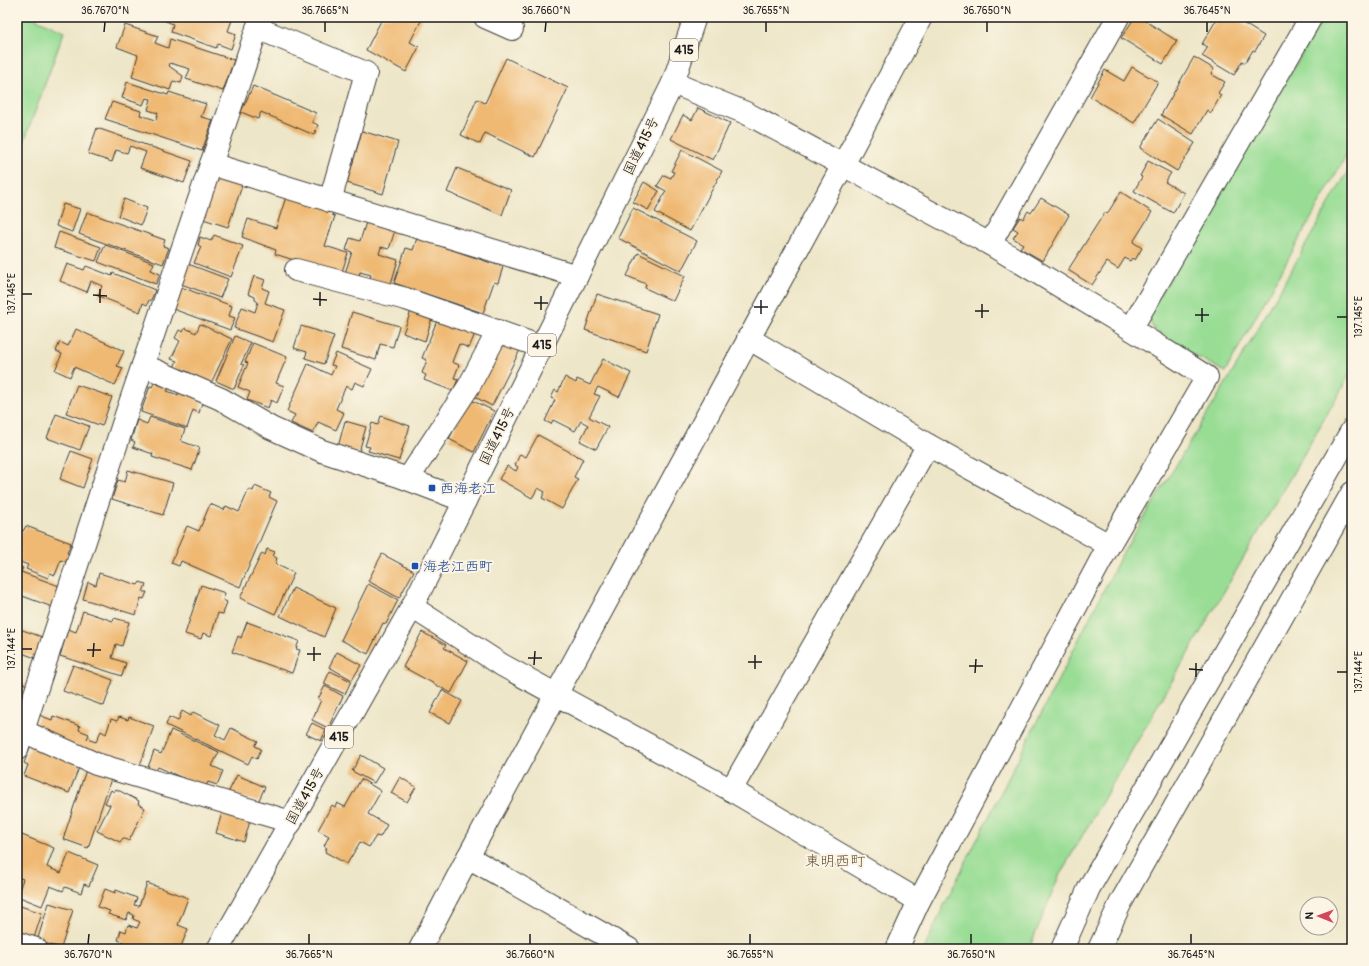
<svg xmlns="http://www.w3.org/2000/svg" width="1369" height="966" viewBox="0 0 1369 966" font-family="Pangolin,'Klee One',sans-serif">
<rect width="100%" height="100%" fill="#fcf5e5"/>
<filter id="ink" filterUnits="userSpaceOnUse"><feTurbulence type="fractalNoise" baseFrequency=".025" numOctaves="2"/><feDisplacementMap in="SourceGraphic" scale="8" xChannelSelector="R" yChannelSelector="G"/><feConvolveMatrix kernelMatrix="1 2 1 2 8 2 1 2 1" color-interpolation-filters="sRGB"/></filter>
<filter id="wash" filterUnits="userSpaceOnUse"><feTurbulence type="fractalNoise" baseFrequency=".012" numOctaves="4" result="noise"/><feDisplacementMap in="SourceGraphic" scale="16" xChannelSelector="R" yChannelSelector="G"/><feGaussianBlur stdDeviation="0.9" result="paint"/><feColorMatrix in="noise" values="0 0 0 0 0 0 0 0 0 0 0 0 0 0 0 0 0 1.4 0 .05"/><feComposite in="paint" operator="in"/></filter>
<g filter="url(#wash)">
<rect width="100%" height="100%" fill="#ede6c8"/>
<g fill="#99dd95" stroke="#5a7c58">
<path d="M17,17H32L64,32L17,161Z"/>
<path d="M1324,17H1352V145L1225,372L1178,346L1153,328L1148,315Z"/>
<path d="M1352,164V371L1059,876L1029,949H924L945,903L1121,556L1237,365Z"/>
</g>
<g id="blocks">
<g fill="#efb973">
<path d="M156,17H223L232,20L228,31L236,34L231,49L218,44L216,48L171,32L173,24Z"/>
<path d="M383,17H423L410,42L419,47L406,72L366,50Z"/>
<path d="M1135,17H1139L1177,41L1163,64L1121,38Z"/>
<path d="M1218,17H1233L1264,36L1255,51L1253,50L1245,63L1242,61L1234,75L1202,56L1208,47L1202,44Z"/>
<path d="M125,25L158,36L155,43L168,48L170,39L234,60L223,91L186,79L190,69L170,63L169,66L183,76L181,83L173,81L170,90L132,77L138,55L117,47Z"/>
<path d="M1194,57L1214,69L1211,74L1225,82L1218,93L1221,95L1211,113L1207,110L1193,134L1161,115Z"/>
<path d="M506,58L568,88L535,157L485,133L480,144L461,135L477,99L485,103Z"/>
<path d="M1132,67L1158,82L1134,123L1090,97L1105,70L1124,81Z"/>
<path d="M127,82L168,95L169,92L206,104L201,117L213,120L202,151L105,119L112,102L141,111L140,115L156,120L158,113L148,110L151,99L146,98L143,105L122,98Z"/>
<path d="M253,86L316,113L312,122L318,125L314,135L261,112L258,119L241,112Z"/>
<path d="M698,108L730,123L713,160L671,139L683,115L692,120Z"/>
<path d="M1158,119L1195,143L1177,171L1140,148Z"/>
<path d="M97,128L192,161L184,183L140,168L146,152L130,146L127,153L116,150L112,162L88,154Z"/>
<path d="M362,131L398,142L383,194L347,183Z"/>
<path d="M682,150L722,171L690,231L655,212L666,191L657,186L664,175L671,178L674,172L671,171Z"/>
<path d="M1148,161L1171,173L1165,182L1184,193L1173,213L1134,191L1142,177L1140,176Z"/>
<path d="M457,168L511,190L502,215L447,192Z"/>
<path d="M218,172L244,180L228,227L203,219Z"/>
<path d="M644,182L659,191L648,210L633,202Z"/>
<path d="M1121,192L1152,212L1133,242L1142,248L1135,260L1132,258L1130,261L1125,258L1118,269L1107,262L1092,285L1068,270L1105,212L1107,214Z"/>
<path d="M286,197L335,206L332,215L335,216L325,246L348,253L341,275L275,254L276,250L242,237L248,219L276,228Z"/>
<path d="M1041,198L1069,215L1043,261L1020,248L1023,244L1013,238L1018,231L1013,228L1020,217L1023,219L1028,211L1031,213Z"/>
<path d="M124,199L147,208L141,225L118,216Z"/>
<path d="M63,204L80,209L72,232L56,226Z"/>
<path d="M633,208L697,241L681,271L618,238Z"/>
<path d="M87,212L165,240L163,246L169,248L163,264L79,234Z"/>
<path d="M368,216L397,224L389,249L381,247L379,254L398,260L390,287L369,281L371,275L360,272L358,280L344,276L352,252L346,250L350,238L360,241Z"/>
<path d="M59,232L101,247L96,261L54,248Z"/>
<path d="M214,235L243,246L231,277L194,263L201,247L198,245L200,237L211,241Z"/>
<path d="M417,238L503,267L498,283L494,282L483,313L394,283L406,248L413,250Z"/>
<path d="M105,245L154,263L151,270L160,274L156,284L98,262Z"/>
<path d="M638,253L685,276L673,301L645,288L646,284L627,276Z"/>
<path d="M67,264L84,270L86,266L112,276L113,273L155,290L151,300H149L147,305L143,303L140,312L98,296L102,286L91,281L87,292L60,281Z"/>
<path d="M188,264L228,279L220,298L181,284Z"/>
<path d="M254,276L265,280L262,288L269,291L265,303L285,310L273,342L234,328L242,307L255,312L258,302L255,300V297L248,294Z"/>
<path d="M181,287L232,306L229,316L235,318L230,330L173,309Z"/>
<path d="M597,294L658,314L646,351L585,330Z"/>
<path d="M411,311L432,318L425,341L403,333Z"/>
<path d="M352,312L399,326L393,347L380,344L376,360L341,349Z"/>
<path d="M438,318L476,331L469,348L459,344L452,362L459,365L454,378L458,379L453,391L424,380L426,375L422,373L427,360L422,358Z"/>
<path d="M200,324L232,339L211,383L182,369L180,372L173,369L177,361L171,359L180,341L175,338L179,330L183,332L185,328L196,333Z"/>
<path d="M301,326L334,336L324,364L305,358L307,352L294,348Z"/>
<path d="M76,329L124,351L117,366L123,368L115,385L74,367L70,377L55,370L62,354L56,351L60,342L68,346Z"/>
<path d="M235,336L251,343L241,364L244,365L234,389L216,381Z"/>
<path d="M500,338L521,348L492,406L473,396Z"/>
<path d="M253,343L287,357L276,383L284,386L277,403L271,400L268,408L247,400L250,392L238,387L248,363L245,362Z"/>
<path d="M336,353L372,369L364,386L355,382L352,389L346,386L336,409L344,413L336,430L318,422L313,433L291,423L295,415L287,411L308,364L331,375L335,366L331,365Z"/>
<path d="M603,359L631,373L619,397L598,387L594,394L600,396L589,417L608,427L596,449L580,441L588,425L581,421L575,431L553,420L551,424L545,421L555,400L551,398L555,390L558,392L565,377L576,383L577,379L590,385Z"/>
<path d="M154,383L169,388L167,391L178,395L179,391L197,397L196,400L202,403L199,413L193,410L187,428L141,412L150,386L152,387Z"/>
<path d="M77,385L112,397L102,426L66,413Z"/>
<path d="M469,399L494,411L474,452L449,439Z"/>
<path d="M56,414L89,426L80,450L47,438Z"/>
<path d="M381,416L410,426L399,460L368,451L370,447L365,446L372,423L378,425Z"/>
<path d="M150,417L185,429L181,441L200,448L192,470L152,457L153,454L133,447L135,442L131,440L137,420L147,424Z"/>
<path d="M345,421L366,427L359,452L338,447Z"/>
<path d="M538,435L583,459L574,477L578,479L562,509L542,498L545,492L538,488L532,498L499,479L507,466L516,471L518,467L515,465L520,454L526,457Z"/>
<path d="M71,451L93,459L83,488L60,479Z"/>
<path d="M128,470L173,483L163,515L112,499L118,480L125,482Z"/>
<path d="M255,486L271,493L269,497L277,501L240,587L181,561L179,566L171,563L187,526L199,531L210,504L224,510L226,506L239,512L249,489L253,491Z"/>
<path d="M26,526L71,543L67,553L71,555L68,562L61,560L55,575L50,573L48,578L26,569L28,565L18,561L21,553L17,551V529L23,531Z"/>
<path d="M267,549L275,552L273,556L277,558L275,564L294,573L275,614L240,598L262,553L265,555Z"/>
<path d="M382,554L414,571L399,598L368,581Z"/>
<path d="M17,566L23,568L21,572L62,587L55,608L17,594Z"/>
<path d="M99,573L138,585L140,582L146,584L143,592H147L144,599L141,598L136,615L83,599L88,582L96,585Z"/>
<path d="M368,584L398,600L386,624L383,623L368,654L341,640Z"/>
<path d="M201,585L225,593L223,600L227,602L223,614L218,613L211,636L203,633L201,639L185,634Z"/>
<path d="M293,588L336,608L324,637L280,616Z"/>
<path d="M83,611L113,621L114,618L129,622L122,646L116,644L112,658L126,663L122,676L60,656L68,629L76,632Z"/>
<path d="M247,622L299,641L296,649L300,650L292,673L232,652L238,636L241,638Z"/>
<path d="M17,628L42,637L35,658L17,651Z"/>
<path d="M422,632L446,645L444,648L468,661L451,693L403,667Z"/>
<path d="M337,652L361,665L352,680L329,667Z"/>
<path d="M73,665L113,680L104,706L63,691Z"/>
<path d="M330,671L351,681L345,694L324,684Z"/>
<path d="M17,681L28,685L17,714Z"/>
<path d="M325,686L343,696L328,728L312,720L321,700L318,699Z"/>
<path d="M442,690L462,701L450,723L430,713Z"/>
<path d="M182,711L191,716L193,712L220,725L215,735L225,740L231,728L258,741L255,746L261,749L257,759L252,756L248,764L166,725L169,717L178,721Z"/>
<path d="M39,715L52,720L53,716L80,726L79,730L89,734L87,739L96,742L101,731L106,734L111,719L117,721L119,717L128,720L129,717L154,726L138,771L34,729Z"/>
<path d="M312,723L326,730L321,741L306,734Z"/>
<path d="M171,730L219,752L212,766L223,771L217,785L208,782L205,788L158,767L155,773L147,770L154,751L161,754Z"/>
<path d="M32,742L80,765L69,793L24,776L28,765L24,763Z"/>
<path d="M361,755L383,768L374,783L352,771Z"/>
<path d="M86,770L113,773L88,848L63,839Z"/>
<path d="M237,775L265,787L258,802L228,793Z"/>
<path d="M400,777L416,787L407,802L391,793Z"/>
<path d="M361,779L381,791L368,814L387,825L380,837L376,836L369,847L360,842L347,864L325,852L327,848L324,846L329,836L318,830L332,805L335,807L337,803L345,807Z"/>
<path d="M116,789L139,801L138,804L145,808L129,841L123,838L120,842L97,831L110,805L105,803L111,790L114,792Z"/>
<path d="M224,806L252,814L244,842L216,833Z"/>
<path d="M17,833L54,848L47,867L61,873L69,853L98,865L89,886L84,884L81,893L65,887L63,891L50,886L42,906L17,896L23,879L17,877Z"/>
<path d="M147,883L188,898L178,925L188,929L180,949H167L155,945L153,949H120L123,942L118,940L121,930L126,932L128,925L137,928L140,922L133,919L134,915L129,913L126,920L108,914L110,911L98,907L105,889L115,893L116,890L137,898L134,905L139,906Z"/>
<path d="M49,903L73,910L61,948L37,941Z"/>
<path d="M17,905L42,913L33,941L17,936Z"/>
</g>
</g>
</g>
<g filter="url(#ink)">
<use href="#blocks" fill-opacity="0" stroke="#3b3a36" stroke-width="1"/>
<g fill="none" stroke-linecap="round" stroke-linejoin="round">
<defs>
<g id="minor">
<path d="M485,17L512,29"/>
<path d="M257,28L366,73L330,201"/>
<path d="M673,83L746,113L990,244L1131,329L1207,377L1109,545L919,901L897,949"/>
<path d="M211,164L577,276"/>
<path d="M990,244L1118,17"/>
<path d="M296,270L406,299L542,347"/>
<path d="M1131,329L1311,17"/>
<path d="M748,338L928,445L1109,545"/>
<path d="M143,365L221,399L271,428L322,451L399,476L465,501"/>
<path d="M408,479L469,386L498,331"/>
<path d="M412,607L502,665L731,790L919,901"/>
<path d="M23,731L96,764L291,822"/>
<path d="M17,749L126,415L261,17"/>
<path d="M731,790L928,445"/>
<path d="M468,857L629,949"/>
<path d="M17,943L36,949"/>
<path d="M420,949L468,857L843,165L921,17"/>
<path d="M1062,949L1089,888L1352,430"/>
<path d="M1099,949L1121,902L1352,493"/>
</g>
<path id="highway" d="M218,949L265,867L412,607L673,83L695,17"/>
</defs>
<use href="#minor" stroke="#3b3a36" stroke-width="24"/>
<use href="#highway" stroke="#3b3a36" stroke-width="24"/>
<use href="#minor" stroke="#fff" stroke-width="22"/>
<use href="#highway" stroke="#fff" stroke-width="22"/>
</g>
</g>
<path fill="none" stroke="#1c1c1c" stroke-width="1.5" d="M104,32L105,22M325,32V22M545,32L546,22M766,32V22M987,32V22M1207,32V22M22,294H32M93,295L107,296M313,299L327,300M100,303V289M534,303H548M320,306V292M754,307H768M541,310V296M975,311H989M761,314V300M1195,315H1209M1337,317H1347M982,318V304M1202,322V308M22,649H32M87,650H101M307,654H321M93,657L94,643M528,658H542M314,661V647M748,662H762M534,665L535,651M969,666H983M755,669V655M1189,669L1203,670M1337,672H1347M975,673L976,659M1196,677V663M88,944L89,934M309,944V934M530,944V934M750,944V934M971,944V934M1191,944V934"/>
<g fill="#1a4fb4" stroke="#fcf5e5" stroke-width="1.5">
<rect x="428" y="484" width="8" height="8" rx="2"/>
<rect x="411" y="562" width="8" height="8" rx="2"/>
</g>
<g text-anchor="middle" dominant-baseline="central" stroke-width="4" stroke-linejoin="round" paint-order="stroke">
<g fill="#fcf5e5" stroke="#5f5d58" stroke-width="1">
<rect x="670" y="39" width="28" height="22" rx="3"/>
<rect x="528" y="334" width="28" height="22" rx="3"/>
<rect x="325" y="726" width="28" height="22" rx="3"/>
</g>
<g font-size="13" font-weight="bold" fill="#1c1c1c">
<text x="684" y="50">415</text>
<text x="542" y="345">415</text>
<text x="339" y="737">415</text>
</g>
<g font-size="14" fill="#1c1c1c" stroke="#fcf5e5">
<text transform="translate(641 146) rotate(-64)">国道415号</text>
<text transform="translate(497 436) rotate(-64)">国道415号</text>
<text transform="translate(305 796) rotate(-61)">国道415号</text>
</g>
<g font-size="14" fill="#164399" stroke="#fcf5e5" text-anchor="start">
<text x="440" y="488">西海老江</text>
<text x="423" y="566">海老江西町</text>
</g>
<g font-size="15" fill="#66533a" stroke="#fcf5e5">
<text x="835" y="861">東明西町</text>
</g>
</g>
<rect width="1369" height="966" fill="none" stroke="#fcf5e5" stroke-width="44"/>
<g transform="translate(1319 916) rotate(271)"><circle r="19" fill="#fcf5e5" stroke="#a29e95"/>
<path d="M0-3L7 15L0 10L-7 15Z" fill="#d1495b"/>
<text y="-6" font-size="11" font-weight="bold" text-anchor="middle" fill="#1c1c1c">N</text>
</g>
<rect x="22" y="22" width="1325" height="922" fill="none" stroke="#1c1c1c" stroke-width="1.5"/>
<g font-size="10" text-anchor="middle" fill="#1c1c1c">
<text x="105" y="14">36.7670°N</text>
<text x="325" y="14">36.7665°N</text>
<text x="546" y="14">36.7660°N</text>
<text x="766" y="14">36.7655°N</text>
<text x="987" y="14">36.7650°N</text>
<text x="1207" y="14">36.7645°N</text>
<text transform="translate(11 294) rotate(-90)" y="4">137.145°E</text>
<text transform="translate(1358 317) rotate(-90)" y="4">137.145°E</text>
<text transform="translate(11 649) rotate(-90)" y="4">137.144°E</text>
<text transform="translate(1358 672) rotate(-90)" y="4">137.144°E</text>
<text x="88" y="958">36.7670°N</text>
<text x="309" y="958">36.7665°N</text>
<text x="530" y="958">36.7660°N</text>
<text x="750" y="958">36.7655°N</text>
<text x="971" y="958">36.7650°N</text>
<text x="1191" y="958">36.7645°N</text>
</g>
</svg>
